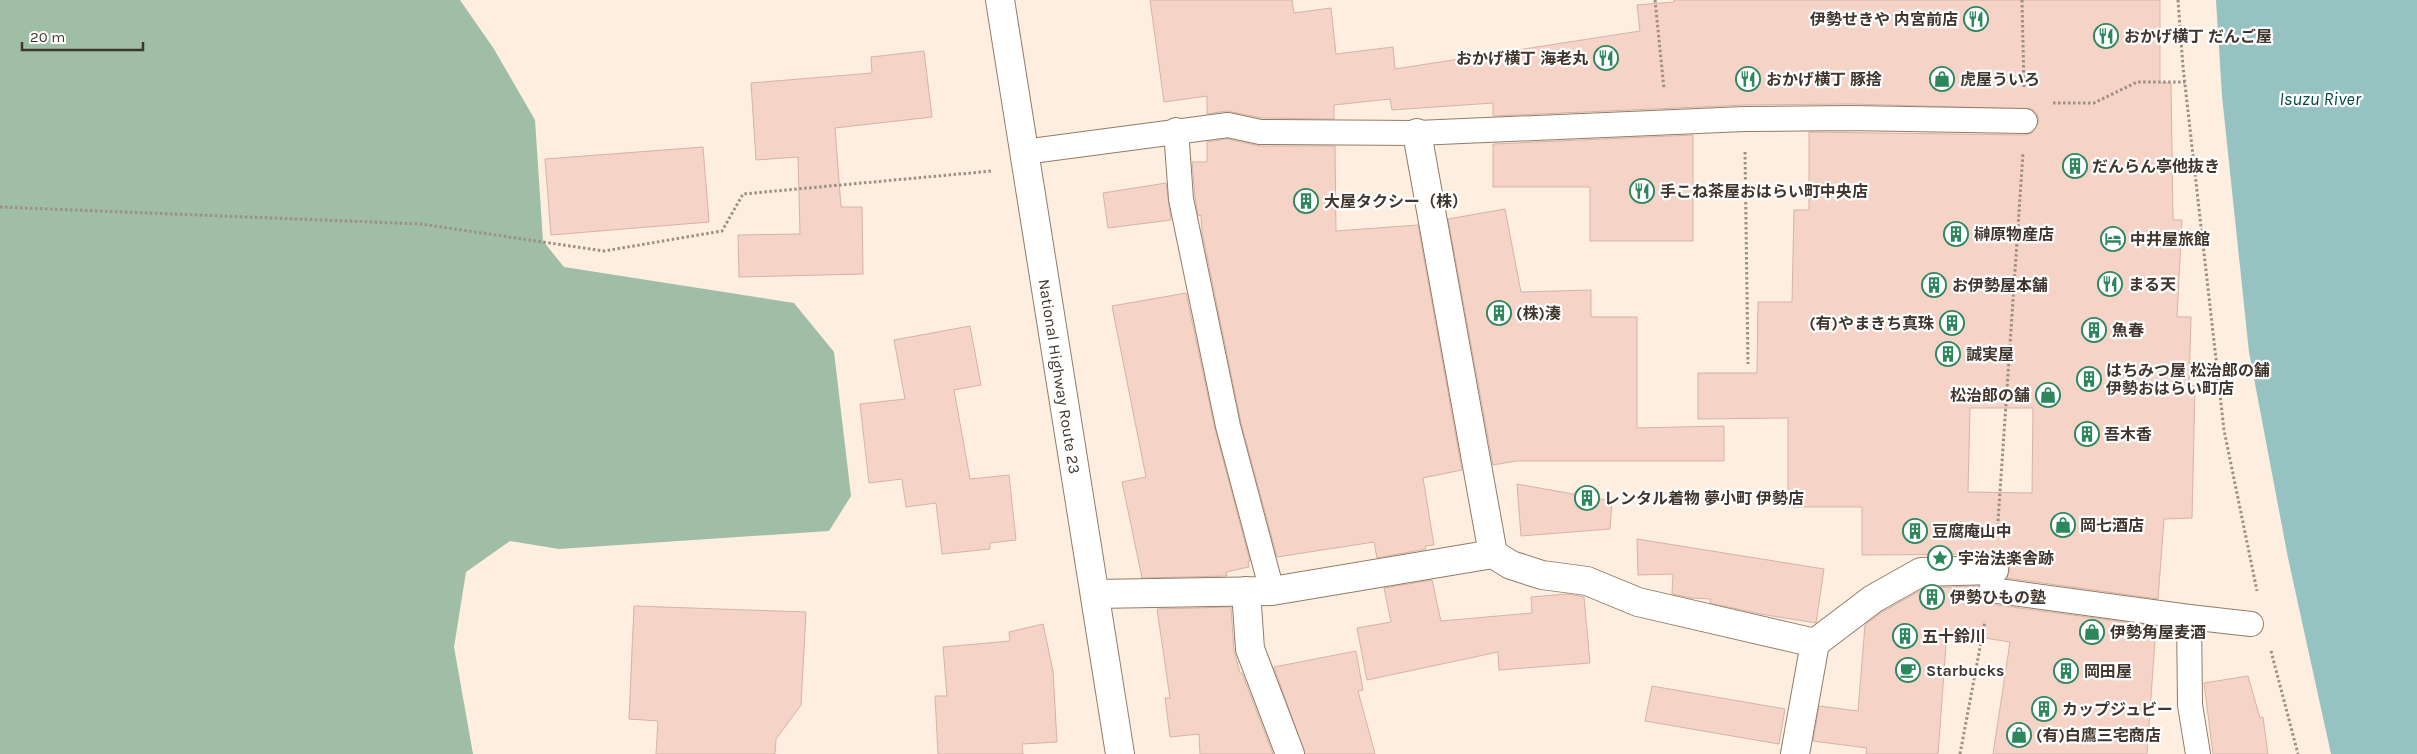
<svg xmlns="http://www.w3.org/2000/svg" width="2417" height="754" viewBox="0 0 2417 754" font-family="Karla,'Noto Sans JP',sans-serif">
<rect width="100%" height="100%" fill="#feeee0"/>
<path fill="#a0bea6" d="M0,0H460L494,49L535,120L543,241L564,267L794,303L834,352L851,496L829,531L559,549L510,541L466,572L454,647L473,754H0Z"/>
<path fill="#96c3c2" d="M2216,0H2417V754H2331L2288,558L2249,352L2222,96Z"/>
<g fill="#f6d3c7" stroke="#d5b3a7" fill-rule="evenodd">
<path d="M1150,0H1292L1294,13L1331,8L1336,54L1393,47L1395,69L1640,31L1637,5L1674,2V0H2160V83H2171L2173,220H2182L2177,317H2191L2189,385L2195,386L2192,518L2164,519L2158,599L2007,578L2010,570L2008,562L2002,557L1994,554L1862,555V507H1788V418L1698,419V373H1757L1758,302H1792L1794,210H1809V132L2025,135L2032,133L2039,122L2037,114L2032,109L1850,104L1745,105L1493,116V103L1392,110L1390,99L1334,105V119L1262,118L1227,111L1207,114V96L1164,102ZM1970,408H2033L2032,493L1968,492Z"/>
<path d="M924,51L932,117L835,128L841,207H862L863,274L739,277L738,235L800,234L798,157L756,160L751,83L872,73L871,57Z"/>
<path d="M1693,135V241H1590V187H1493V144Z"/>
<path d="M1227,139L1260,146H1335L1336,231L1418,225L1462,470L1423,478L1434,545L1425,546L1426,549L1377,558L1374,542L1277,557L1241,423L1202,232L1201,215L1198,216L1195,197L1192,162H1207V142Z"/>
<path d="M703,147L709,222L551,235L545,159Z"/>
<path d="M1166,183L1171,220L1108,228L1103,193Z"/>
<path d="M1505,209L1521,292L1591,290V317H1637V428L1724,426V461H1516L1493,465L1448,219Z"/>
<path d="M1186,293L1215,429L1250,561H1248L1249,567L1226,572L1227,576L1142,578L1122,482L1146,477L1112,306Z"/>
<path d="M970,326L981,385L954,390L970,479L1009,475L1016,540L990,543V549L942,554L936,503L906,507L902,479L869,483L860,404L905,399L894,340Z"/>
<path d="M1517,484L1612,501L1610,529L1521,536Z"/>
<path d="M1637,539L1824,569L1816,623L1760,614L1710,603L1711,599L1691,598L1672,594L1673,574L1638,575Z"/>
<path d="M1432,580L1441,621L1532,613L1531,597L1568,594L1584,597L1590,663L1499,670L1498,652L1367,680L1357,628L1391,622L1384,588Z"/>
<path d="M1978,586L1979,596L1989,604L2156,626L2147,754H1993L2010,642L1947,632L1938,754H1866L1867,748L1813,741L1819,706L1858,711L1865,625L1882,612L1925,588Z"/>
<path d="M634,606L806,612L801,705L776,739L775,754H656L658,721L629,719Z"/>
<path d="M1231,607L1234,650L1240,673H1242L1273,754H1200L1199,734L1170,737L1165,698H1170L1157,609Z"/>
<path d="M1043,624L1053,671L1057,742L1022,744L1023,754H938L935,696H947L943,647L1010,641L1009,632Z"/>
<path d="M1356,651L1363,690L1358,691L1375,754H1305L1274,667Z"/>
<path d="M2248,676L2260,718L2263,717L2268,754H2213L2204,683Z"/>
<path d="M1652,686L1785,709L1779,744L1645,721Z"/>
</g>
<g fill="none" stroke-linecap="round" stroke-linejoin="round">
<defs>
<g id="service">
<path d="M1176,130L1181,199L1228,426L1272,591"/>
<path d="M1024,152L1228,125L1260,132L1417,133L1745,119L1850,118L2025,121"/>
<path d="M1991,590L2189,617L2190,705L2198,754"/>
<path d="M2189,617L2251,624"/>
</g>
<g id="minor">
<path d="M1417,133L1493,554"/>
<path d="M1246,591L1250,649L1290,754"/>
<path d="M1095,594L1272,591L1493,554L1511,565L1542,575L1587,581L1638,602L1815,643"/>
<path d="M1795,754L1815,643L1873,599L1921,572L1994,570"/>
</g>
<g id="trunk">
<path id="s1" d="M1000,0L1120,754"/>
</g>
</defs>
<use href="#service" stroke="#937b66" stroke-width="26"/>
<use href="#minor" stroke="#937b66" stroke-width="30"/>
<use href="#trunk" stroke="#937b66" stroke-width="30"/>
<g stroke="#9c8f83" stroke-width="3" stroke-dasharray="2.5 2.5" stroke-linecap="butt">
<path d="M1655,0L1664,89"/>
<path d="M2022,0L2024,87"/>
<path d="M2178,0L2183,67L2224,430L2257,591"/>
<path d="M2053,103H2094L2137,82H2185"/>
<path d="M1745,152L1748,364"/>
<path d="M0,207L421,224L604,251L722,231L743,194L992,171"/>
<path d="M1997,536L2023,153"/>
<path d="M2271,651L2298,754"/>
<path d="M1960,754L1985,621"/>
</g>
<use href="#service" stroke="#fff" stroke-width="24"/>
<use href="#minor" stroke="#fff" stroke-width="28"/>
<use href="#trunk" stroke="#fff" stroke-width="28"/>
</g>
<defs>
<symbol id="restaurant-ring" viewBox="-11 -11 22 22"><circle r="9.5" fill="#fff" stroke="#2c875d" stroke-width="1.5"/><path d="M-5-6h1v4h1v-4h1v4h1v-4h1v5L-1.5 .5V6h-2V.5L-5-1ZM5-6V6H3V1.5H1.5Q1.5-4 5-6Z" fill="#2c875d"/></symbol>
<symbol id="shop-ring" viewBox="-11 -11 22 22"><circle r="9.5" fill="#fff" stroke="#2c875d" stroke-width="1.5"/><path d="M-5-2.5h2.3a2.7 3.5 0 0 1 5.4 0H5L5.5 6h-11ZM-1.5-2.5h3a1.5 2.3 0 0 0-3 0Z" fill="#2c875d"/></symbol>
<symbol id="building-ring" viewBox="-11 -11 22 22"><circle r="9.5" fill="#fff" stroke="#2c875d" stroke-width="1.5"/><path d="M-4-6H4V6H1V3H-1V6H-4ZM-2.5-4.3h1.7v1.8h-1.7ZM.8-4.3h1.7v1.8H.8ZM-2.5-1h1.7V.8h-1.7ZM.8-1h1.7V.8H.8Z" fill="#2c875d"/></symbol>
<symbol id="hotel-ring" viewBox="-11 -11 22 22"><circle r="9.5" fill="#fff" stroke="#2c875d" stroke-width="1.5"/><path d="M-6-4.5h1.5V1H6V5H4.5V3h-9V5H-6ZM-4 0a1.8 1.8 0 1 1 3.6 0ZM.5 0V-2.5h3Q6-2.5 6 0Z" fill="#2c875d"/></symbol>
<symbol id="sight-ring" viewBox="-11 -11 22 22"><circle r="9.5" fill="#fff" stroke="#2c875d" stroke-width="1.5"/><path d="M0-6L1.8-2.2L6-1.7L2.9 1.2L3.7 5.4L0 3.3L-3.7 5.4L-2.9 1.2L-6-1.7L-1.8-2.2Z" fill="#2c875d"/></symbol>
<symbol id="cafe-ring" viewBox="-11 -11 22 22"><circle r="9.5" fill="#fff" stroke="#2c875d" stroke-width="1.5"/><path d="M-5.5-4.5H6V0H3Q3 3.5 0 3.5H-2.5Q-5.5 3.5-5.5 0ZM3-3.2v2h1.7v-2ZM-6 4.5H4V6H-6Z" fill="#2c875d"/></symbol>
</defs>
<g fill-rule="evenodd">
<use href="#restaurant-ring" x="1962" y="5" width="28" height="28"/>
<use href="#restaurant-ring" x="2092" y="22" width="28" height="28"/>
<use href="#restaurant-ring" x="1592" y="44" width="28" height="28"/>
<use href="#restaurant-ring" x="1734" y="65" width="28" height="28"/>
<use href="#shop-ring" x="1928" y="65" width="28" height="28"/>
<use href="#building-ring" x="2061" y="152" width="28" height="28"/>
<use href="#restaurant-ring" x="1628" y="177" width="28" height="28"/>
<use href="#building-ring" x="1292" y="187" width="28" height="28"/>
<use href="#building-ring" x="1942" y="220" width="28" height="28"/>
<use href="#hotel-ring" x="2099" y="225" width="28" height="28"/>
<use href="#restaurant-ring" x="2096" y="270" width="28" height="28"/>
<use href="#building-ring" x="1920" y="271" width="28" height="28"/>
<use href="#building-ring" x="1485" y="299" width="28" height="28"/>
<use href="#building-ring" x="1938" y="309" width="28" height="28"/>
<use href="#building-ring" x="2080" y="316" width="28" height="28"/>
<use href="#building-ring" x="1934" y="340" width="28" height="28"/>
<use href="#building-ring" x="2075" y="365" width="28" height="28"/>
<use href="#shop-ring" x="2034" y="381" width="28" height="28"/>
<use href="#building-ring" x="2073" y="420" width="28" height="28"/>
<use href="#building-ring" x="1573" y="484" width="28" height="28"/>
<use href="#shop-ring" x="2049" y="511" width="28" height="28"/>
<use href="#building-ring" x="1901" y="517" width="28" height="28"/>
<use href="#sight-ring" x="1926" y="544" width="28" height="28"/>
<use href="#building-ring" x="1918" y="583" width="28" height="28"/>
<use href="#shop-ring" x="2078" y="618" width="28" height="28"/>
<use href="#building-ring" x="1891" y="622" width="28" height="28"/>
<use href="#cafe-ring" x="1894" y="656" width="28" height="28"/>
<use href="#building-ring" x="2052" y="657" width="28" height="28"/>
<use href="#building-ring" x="2030" y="695" width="28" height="28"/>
<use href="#shop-ring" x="2005" y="721" width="28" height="28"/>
</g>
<g text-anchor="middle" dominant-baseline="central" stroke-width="4.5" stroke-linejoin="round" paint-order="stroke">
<g font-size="16" font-weight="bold" fill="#41362d" stroke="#fff" text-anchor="start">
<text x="1958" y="19" text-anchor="end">伊勢せきや 内宮前店</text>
<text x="2124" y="36">おかげ横丁 だんご屋</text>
<text x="1588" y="58" text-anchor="end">おかげ横丁 海老丸</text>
<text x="1766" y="79">おかげ横丁 豚捨</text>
<text x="1960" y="79">虎屋ういろ</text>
<text x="2092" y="166">だんらん亭他抜き</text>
<text x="1660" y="191">手こね茶屋おはらい町中央店</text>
<text x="1324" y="201">大屋タクシー（株）</text>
<text x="1974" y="234">榊原物産店</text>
<text x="2130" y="239">中井屋旅館</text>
<text x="2128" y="284">まる天</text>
<text x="1952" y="285">お伊勢屋本舗</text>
<text x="1516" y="313">(株)湊</text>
<text x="1934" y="323" text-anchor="end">(有)やまきち真珠</text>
<text x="2112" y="330">魚春</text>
<text x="1966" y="354">誠実屋</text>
<text x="2106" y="370">はちみつ屋 松治郎の舗<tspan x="2106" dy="18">伊勢おはらい町店</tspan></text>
<text x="2030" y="395" text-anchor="end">松治郎の舗</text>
<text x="2104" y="434">吾木香</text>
<text x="1604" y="498">レンタル着物 夢小町 伊勢店</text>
<text x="2080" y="525">岡七酒店</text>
<text x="1932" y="531">豆腐庵山中</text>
<text x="1958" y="558">宇治法楽舎跡</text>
<text x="1950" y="597">伊勢ひもの塾</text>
<text x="2110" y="632">伊勢角屋麦酒</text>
<text x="1922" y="636">五十鈴川</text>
<text x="1926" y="670">Starbucks</text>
<text x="2084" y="671">岡田屋</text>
<text x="2062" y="709">カップジュビー</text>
<text x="2036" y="735">(有)白鷹三宅商店</text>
</g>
<g font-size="16" fill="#41362d" stroke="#fff">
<text stroke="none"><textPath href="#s1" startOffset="381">National Highway Route 23</textPath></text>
</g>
<g font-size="18" font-style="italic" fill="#004646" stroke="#fff">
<text x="2320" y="99">Isuzu River</text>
</g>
</g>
<path d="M22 42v8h121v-8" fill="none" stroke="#41362d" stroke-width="2.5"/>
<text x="30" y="42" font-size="15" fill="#41362d" stroke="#ffffff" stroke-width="4" paint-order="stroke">20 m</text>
</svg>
